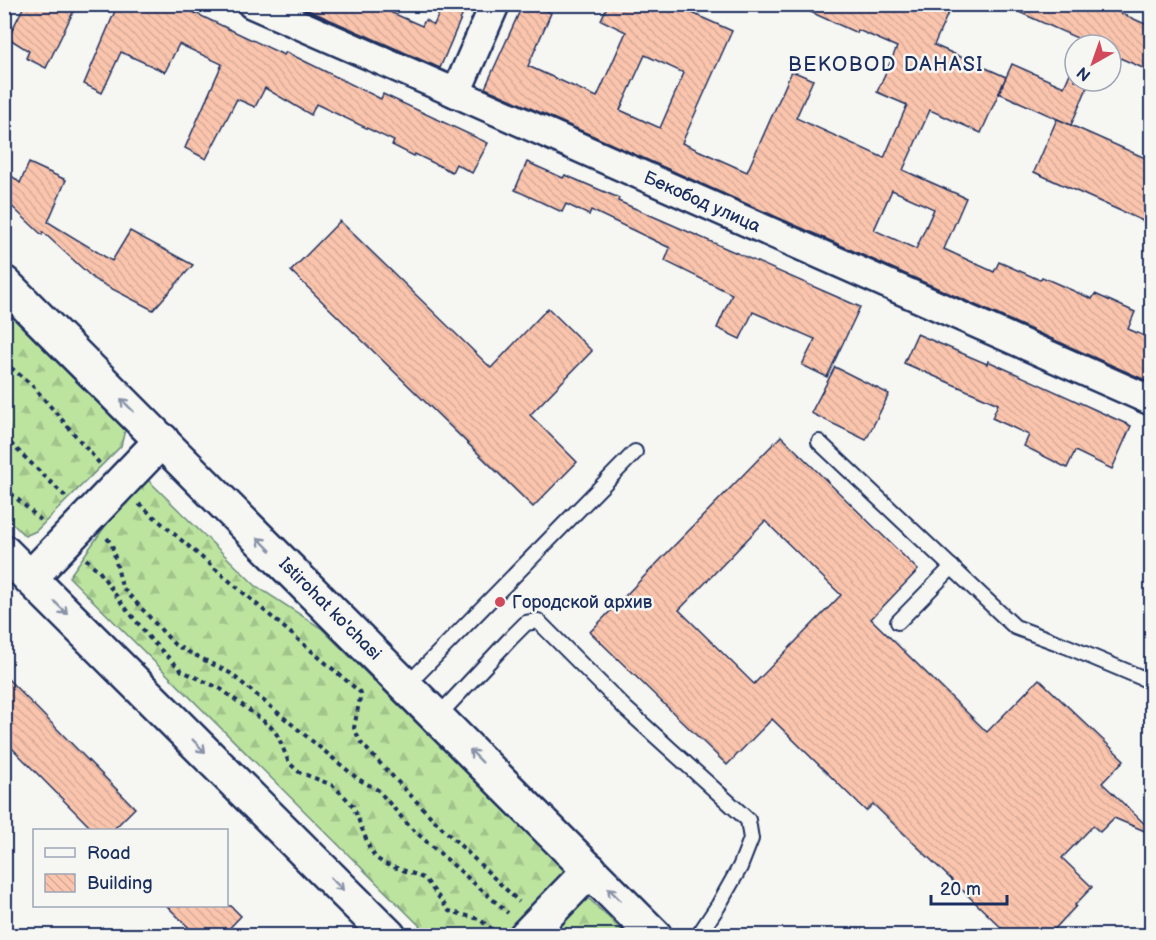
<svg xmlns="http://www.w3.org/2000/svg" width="1156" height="940" viewBox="0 0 1156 940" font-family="'Balsamiq Sans',sans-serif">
<defs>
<pattern id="forest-firs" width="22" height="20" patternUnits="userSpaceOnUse" patternTransform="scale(1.5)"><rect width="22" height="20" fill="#bce49f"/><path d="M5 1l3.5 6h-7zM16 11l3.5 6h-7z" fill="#a1c48b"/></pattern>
<pattern id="building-back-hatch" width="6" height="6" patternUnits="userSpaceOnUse" patternTransform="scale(1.5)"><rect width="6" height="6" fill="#fbc5ad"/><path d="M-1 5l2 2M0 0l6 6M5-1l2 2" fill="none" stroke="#d7aa97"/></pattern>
</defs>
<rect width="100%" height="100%" fill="#f6f6f2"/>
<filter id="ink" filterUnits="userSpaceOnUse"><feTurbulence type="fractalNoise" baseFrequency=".0167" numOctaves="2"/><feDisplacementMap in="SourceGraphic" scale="12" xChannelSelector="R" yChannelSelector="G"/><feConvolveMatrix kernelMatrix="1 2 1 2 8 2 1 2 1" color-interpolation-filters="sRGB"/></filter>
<g filter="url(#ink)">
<g fill="url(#forest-firs)" stroke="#6c8a7e" stroke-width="1.5">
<path d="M5,310L125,430L121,446L36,531L25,536L5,516Z"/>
<path d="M148,480L256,586L321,628L567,873L508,935H429L69,577L111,518Z"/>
<path d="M584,894L627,935L545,936Z"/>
</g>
<g fill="url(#building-back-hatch)" stroke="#1b2f5e" stroke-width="1.5" fill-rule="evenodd">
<path d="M25,4H77L46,68L26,58L29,51L8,38Z"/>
<path d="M118,4H176L284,55L286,52L381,99L383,94L488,143L472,173L456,164L452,172L415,154L414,156L392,145L394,141L316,104L311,115L265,88L255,107L237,99L206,159L185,148L222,64L179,44L165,72L121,52L102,93L84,84Z"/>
<path d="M294,4H372L422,26L425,20L434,25L443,4H467L440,68Z"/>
<path d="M523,4H532L551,13L528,66L597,97L626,32L601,20L608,4H672L732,31L682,143L747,172L792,71L813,80L796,118L884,158L907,105L877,92L897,47L858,30L857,33L793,4H952L934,45L1006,77L981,133L930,110L903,170L966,198L944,249L994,272L999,262L1040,280L1042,277L1092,299L1095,294L1135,312L1128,329L1152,339V383L485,88ZM645,55L684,73L660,128L620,110ZM892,190L934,209L916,249L874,230Z"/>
<path d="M1001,4H1100L1152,27V72L1111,54V45H1082L1084,41Z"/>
<path d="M1075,62V81H1090L1071,125L999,93L1012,64L1064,87Z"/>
<path d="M1057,119L1152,161V225L1034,172Z"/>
<path d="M527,162L563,178L565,175L619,198L618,201L860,307L827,377L802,365L815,339L753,312L740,339L717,328L732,294L665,261L670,248L591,210L589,215L566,204L562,212L515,190Z"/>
<path d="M29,163L66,180L48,222L112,261L130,231L193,265L153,310L95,280L43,232L42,235L4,199V169L20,183Z"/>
<path d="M340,221L491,368L548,308L592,351L530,415L577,462L533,507L291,271Z"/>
<path d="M917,334L987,364L988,361L1131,426L1112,469L1075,451L1067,468L1024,446L1029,435L992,418L998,404L904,363Z"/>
<path d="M835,367L889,394L866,440L811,413Z"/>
<path d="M781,436L918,570L871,619L987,732L1039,679L1124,760L1102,783L1152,831V834L1114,818L1100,832L1093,826L1062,858L1092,887L1075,905L1076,906L1048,936H1010L873,804L866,811L772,719L727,765L590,632ZM765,521L841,595L754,684L679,610Z"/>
<path d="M4,675L135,808L112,831H94L4,740Z"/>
<path d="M167,906H231L241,916L222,936H197Z"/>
</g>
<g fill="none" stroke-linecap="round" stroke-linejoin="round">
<defs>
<g id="service">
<path d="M819,442L1015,627L1066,646L1152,682"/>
<path d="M898,622L952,567"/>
<path d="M406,686L635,452"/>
<path d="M437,717L510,639L526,623L538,621L626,709L748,820L751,839L740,867L718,906L698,936"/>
</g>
<g id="minor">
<path d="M252,4L456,93L1152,401"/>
<path d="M456,93L495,4"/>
</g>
<g id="secondary">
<path d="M4,283L655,936"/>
<path d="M4,552L389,936"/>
<path d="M30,578L162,440"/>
<path d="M526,936L590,870"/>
</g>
</defs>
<use href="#service" stroke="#1b2f5e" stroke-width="18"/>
<use href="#minor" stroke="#1b2f5e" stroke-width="33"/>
<use href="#secondary" stroke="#1b2f5e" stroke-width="38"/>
<g stroke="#1b2f5e" stroke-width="4" stroke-dasharray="4.5 4.5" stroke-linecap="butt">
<path d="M4,362L32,385L100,464"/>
<path d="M4,437L66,497"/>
<path d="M4,487L44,523"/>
<path d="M139,504L361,693L354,728L361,743L434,820L519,902"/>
<path d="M107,538L112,545L122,587L175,645L230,673L358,779L378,790L410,827L508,913"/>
<path d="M86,559L99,571L120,601L152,641L182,671L221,689L270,726L278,736L289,763L299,772L332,785L344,796L353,806L370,849L376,858L385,864L417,875L426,880L449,911L479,919L497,933"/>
</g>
<use href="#service" stroke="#f6f6f2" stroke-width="14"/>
<use href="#minor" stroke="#f6f6f2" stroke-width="28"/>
<use href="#secondary" stroke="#f6f6f2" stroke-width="33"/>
</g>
<defs><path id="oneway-shaft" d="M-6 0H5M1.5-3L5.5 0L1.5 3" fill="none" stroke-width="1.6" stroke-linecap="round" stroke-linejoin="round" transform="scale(1.5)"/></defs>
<g stroke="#8892a8">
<use href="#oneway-shaft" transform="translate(127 405) rotate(-135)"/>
<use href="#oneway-shaft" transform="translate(264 544) rotate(-135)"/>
<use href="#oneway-shaft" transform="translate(61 608) rotate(45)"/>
<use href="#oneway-shaft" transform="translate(199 746) rotate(45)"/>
<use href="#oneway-shaft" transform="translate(476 756) rotate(-135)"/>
<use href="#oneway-shaft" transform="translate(337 884) rotate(45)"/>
<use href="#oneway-shaft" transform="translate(614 894) rotate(-135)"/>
</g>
</g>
<circle fill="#d1495b" stroke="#f6f6f2" stroke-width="2" cx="500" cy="602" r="6"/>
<g text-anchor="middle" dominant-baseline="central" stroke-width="5" stroke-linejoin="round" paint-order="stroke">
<g font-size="18" fill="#1b2f5e" stroke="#f6f6f2">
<text transform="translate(702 202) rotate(24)">Бекобод улица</text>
<text transform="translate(330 609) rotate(45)">Istirohat ko'chasi</text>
</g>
<g font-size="18" fill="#1b2f5e" stroke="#f6f6f2" text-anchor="start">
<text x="512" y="602">Городской архив</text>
</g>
<g font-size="20" letter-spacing="1.5" fill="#1b2f5e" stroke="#f6f6f2">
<text x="886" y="65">BEKOBOD DAHASI</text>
</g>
</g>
<rect width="1156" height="940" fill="none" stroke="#f6f6f2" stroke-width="24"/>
<rect x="12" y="12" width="1132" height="916" fill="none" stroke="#1b2f5e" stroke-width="2" filter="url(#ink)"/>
<rect x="33" y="829" width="195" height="78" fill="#f6f6f2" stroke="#9ea6b7" stroke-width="1.5"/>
<rect x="45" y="848" width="30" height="9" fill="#f6f6f2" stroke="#9ea6b7" stroke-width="1.5"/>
<text x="87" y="859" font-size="18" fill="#1b2f5e">Road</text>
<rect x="45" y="874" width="30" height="18" fill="url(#building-back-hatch)" stroke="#9ea6b7" stroke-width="1.5"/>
<text x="87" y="889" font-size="18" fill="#1b2f5e">Building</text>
<g transform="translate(1093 63) rotate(220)"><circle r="28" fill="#f6f6f2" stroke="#9ea6b7" stroke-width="1.5"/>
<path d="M0-4.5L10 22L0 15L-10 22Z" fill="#d1495b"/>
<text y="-9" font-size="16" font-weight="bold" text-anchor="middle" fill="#1b2f5e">N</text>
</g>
<path d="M931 895v9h76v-9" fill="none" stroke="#1b2f5e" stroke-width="3"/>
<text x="940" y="895" font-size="18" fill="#1b2f5e" stroke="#f6f6f2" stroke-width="4.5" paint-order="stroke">20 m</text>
</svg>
